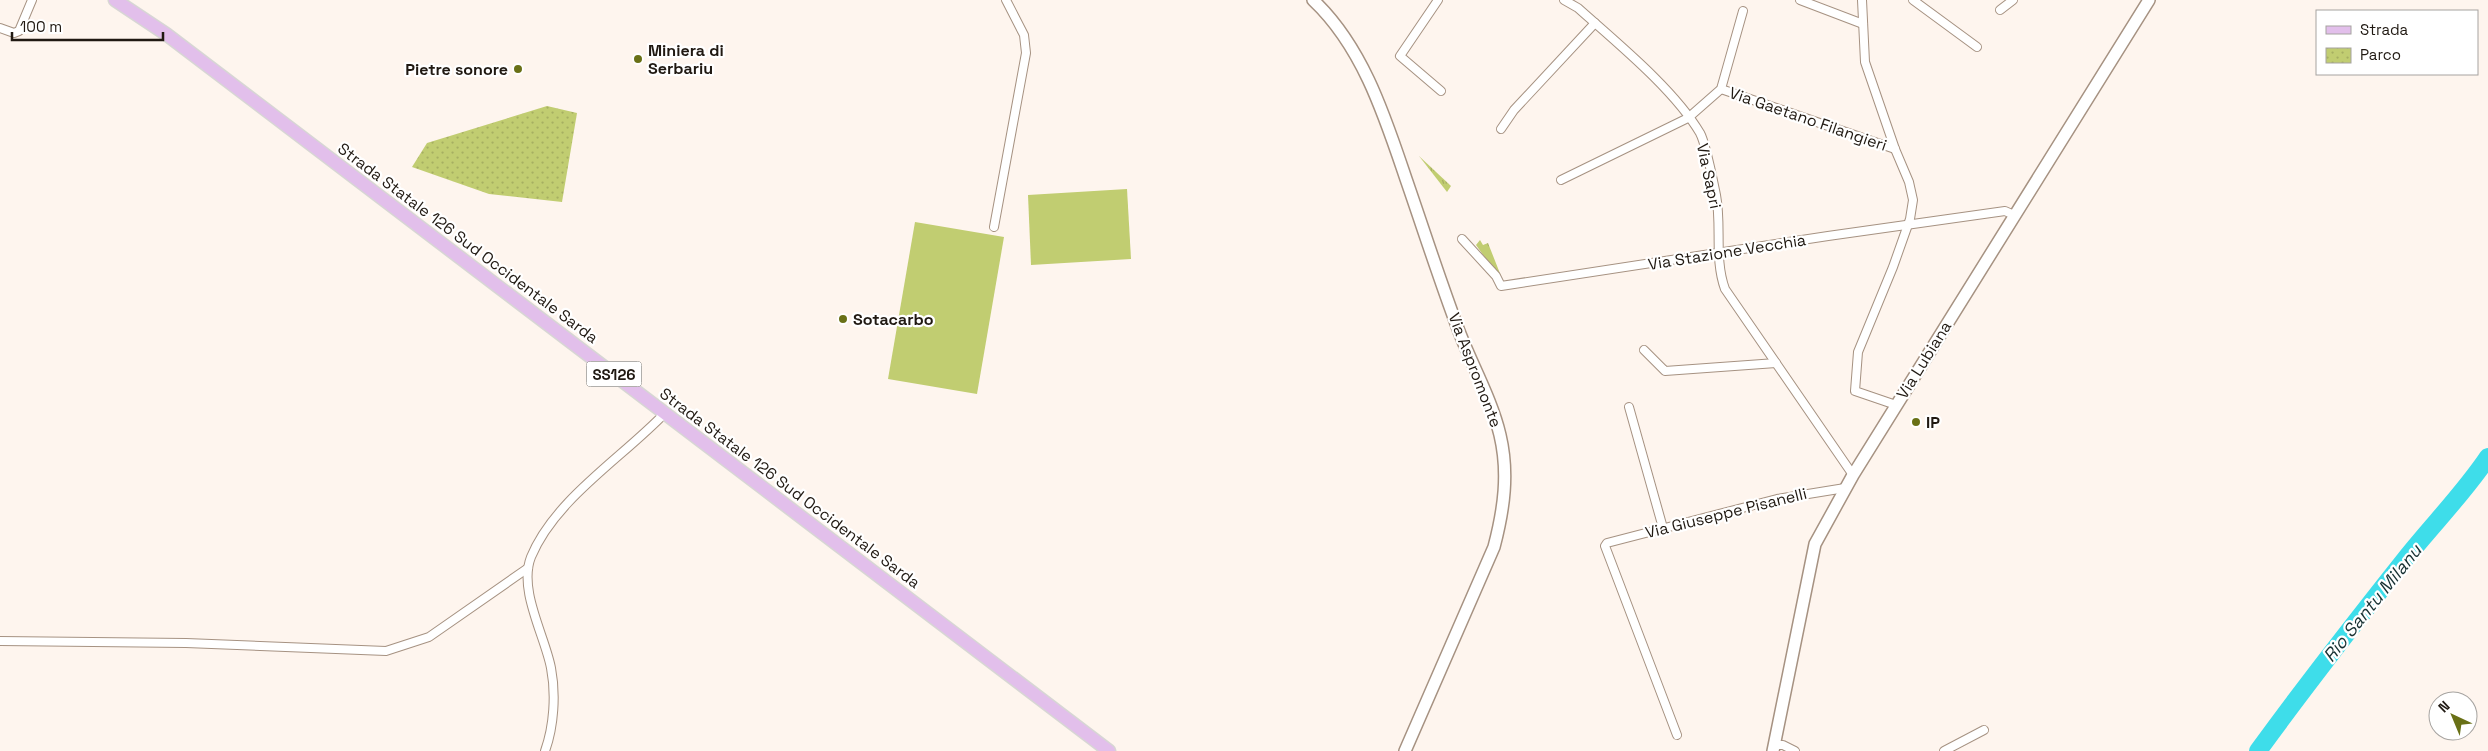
<svg xmlns="http://www.w3.org/2000/svg" width="2488" height="751" viewBox="0 0 2488 751" font-family="'Space Grotesk',sans-serif">
<defs>
<pattern id="grass-tufts" width="24" height="20" patternUnits="userSpaceOnUse" patternTransform="scale(1.25)"><rect width="24" height="20" fill="#c1cd71"/><path d="M3 7l-1-3M5 7V3M7 7l1-3M15 17l-1-3M17 17v-4M19 17l1-3" fill="none" stroke="#a6af61"/></pattern>
<pattern id="park-dots" width="8" height="8" patternUnits="userSpaceOnUse" patternTransform="scale(1.25)"><rect width="8" height="8" fill="#c1cd71"/><path d="M2 2h.1M6 6h.1" fill="none" stroke="#a6af61" stroke-width="1.8" stroke-linecap="round"/></pattern>
</defs>
<rect width="100%" height="100%" fill="#fef5ee"/>
<g fill="url(#grass-tufts)">
<path d="M1419,156L1451,186L1447,192Z"/>
<path d="M1480,240L1483,245L1488,243L1501,276H1498L1476,245Z"/>
</g>
<path fill="url(#park-dots)" d="M547,106L577,113L562,202L489,194L412,167L427,143Z"/>
<g fill="#c1cd71">
<path d="M1127,189L1131,259L1031,265L1028,195Z"/>
<path d="M915,222L1004,237L977,394L888,379Z"/>
</g>
<g fill="none" stroke-linecap="round" stroke-linejoin="round">
<path stroke="#3eddea" stroke-width="18" d="M2258,751C2306,685 2356,621 2406,558C2433,524 2464,493 2488,457"/>
<defs>
<g id="street">
<path d="M1438,0L1400,56L1441,91"/>
<path d="M1564,0L1578,8C1616,42 1674,89 1700,133C1706,144 1713,181 1716,195C1722,226 1714,259 1725,289L1853,475"/>
<path d="M1800,0L1863,24"/>
<path d="M1862,0L1865,62L1895,149L1909,182L1913,200L1910,219L1893,267L1858,352L1855,391L1896,405"/>
<path d="M1913,0L1977,47"/>
<path d="M2000,10L2013,0"/>
<path d="M0,28L14,33L19,31L32,0"/>
<path d="M1721,89L1895,149"/>
<path d="M1501,129L1514,110L1595,23"/>
<path d="M1561,180L1688,118L1721,89L1743,11"/>
<path d="M994,227L1026,53L1024,35L1006,0"/>
<path d="M1462,239L1496,276L1501,286L1828,236L2005,211L2014,215"/>
<path d="M1644,350L1665,371L1776,363"/>
<path d="M1629,407L1663,528"/>
<path d="M0,641L186,643L386,651L429,637L528,568"/>
<path d="M1677,735L1605,546L1607,543L1777,499L1845,488"/>
<path d="M1774,745H1783L1795,751"/>
<path d="M545,751C554,726 556,694 551,668C545,636 518,590 531,557C555,499 622,458 665,413"/>
<path d="M1944,751L1984,730"/>
</g>
<g id="secondary">
<path d="M1313,0C1363,47 1385,117 1406,179C1423,228 1439,278 1457,326C1470,362 1491,397 1500,435C1509,473 1504,509 1494,547L1405,751"/>
<path d="M1773,751L1815,544L1853,475L2149,0"/>
</g>
<path id="primary" d="M115,0L166,34L1109,751"/>
</defs>
<use href="#street" stroke="#a69282" stroke-width="10"/>
<use href="#secondary" stroke="#a69282" stroke-width="14"/>
<use href="#primary" stroke="#d7d6d4" stroke-width="15"/>
<use href="#street" stroke="#fff" stroke-width="8"/>
<use href="#secondary" stroke="#fff" stroke-width="11"/>
<use href="#primary" stroke="#e2bfeb" stroke-width="12"/>
</g>
<g fill="#697016" stroke="#fff" stroke-width="2">
<circle cx="638" cy="59" r="5"/>
<circle cx="518" cy="69" r="5"/>
<circle cx="843" cy="319" r="5"/>
<circle cx="1916" cy="422" r="5"/>
</g>
<g text-anchor="middle" dominant-baseline="central" stroke-width="4.5" stroke-linejoin="round" paint-order="stroke">
<rect fill="#fff" stroke="#635e59" stroke-width="1" x="586.5" y="361.5" width="55" height="25" rx="4"/>
<g font-size="15" font-weight="bold" fill="#201912">
<text x="614" y="374">SS126</text>
</g>
<g font-size="16" font-weight="bold" fill="#201912" stroke="#fff" text-anchor="start">
<text x="648" y="50">Miniera di<tspan x="648" dy="18">Serbariu</tspan></text>
<text x="508" y="69" text-anchor="end">Pietre sonore</text>
<text x="853" y="319">Sotacarbo</text>
<text x="1926" y="422">IP</text>
</g>
<g font-size="16" fill="#201912" stroke="#fff">
<text transform="translate(1808 119) rotate(19)">Via Gaetano Filangieri</text>
<text transform="translate(1709 176) rotate(78)">Via Sapri</text>
<text transform="translate(468 243) rotate(37)">Strada Statale 126 Sud Occidentale Sarda</text>
<text transform="translate(1727 252) rotate(-9)">Via Stazione Vecchia</text>
<text transform="translate(1924 360) rotate(-58)">Via Lubiana</text>
<text transform="translate(1475 370) rotate(69)">Via Aspromonte</text>
<text transform="translate(790 488) rotate(37)">Strada Statale 126 Sud Occidentale Sarda</text>
<text transform="translate(1726 513) rotate(-14)">Via Giuseppe Pisanelli</text>
</g>
<g font-size="18" font-style="italic" fill="#173032" stroke="#fff">
<text transform="translate(2372 603) rotate(-51)">Rio Santu Milanu</text>
</g>
</g>
<rect x="2316" y="10" width="162" height="65" fill="#ffffff" stroke="#a6a3a0"/>
<rect x="2326" y="26" width="25" height="8" fill="#e2bfeb" stroke="#a6a3a0"/>
<text x="2360" y="35" font-size="15" fill="#201912">Strada</text>
<rect x="2326" y="48" width="25" height="15" fill="url(#park-dots)" stroke="#a6a3a0"/>
<text x="2360" y="60" font-size="15" fill="#201912">Parco</text>
<g transform="translate(2453 716) rotate(316)"><circle r="24" fill="#ffffff" stroke="#a6a3a0"/>
<path d="M0-4L9 19L0 12L-9 19Z" fill="#697016"/>
<text y="-8" font-size="14" font-weight="bold" text-anchor="middle" fill="#201912">N</text>
</g>
<path d="M12 32v8h151v-8" fill="none" stroke="#201912" stroke-width="2.5"/>
<text x="20" y="32" font-size="15" fill="#201912" stroke="#ffffff" stroke-width="4" paint-order="stroke">100 m</text>
</svg>
